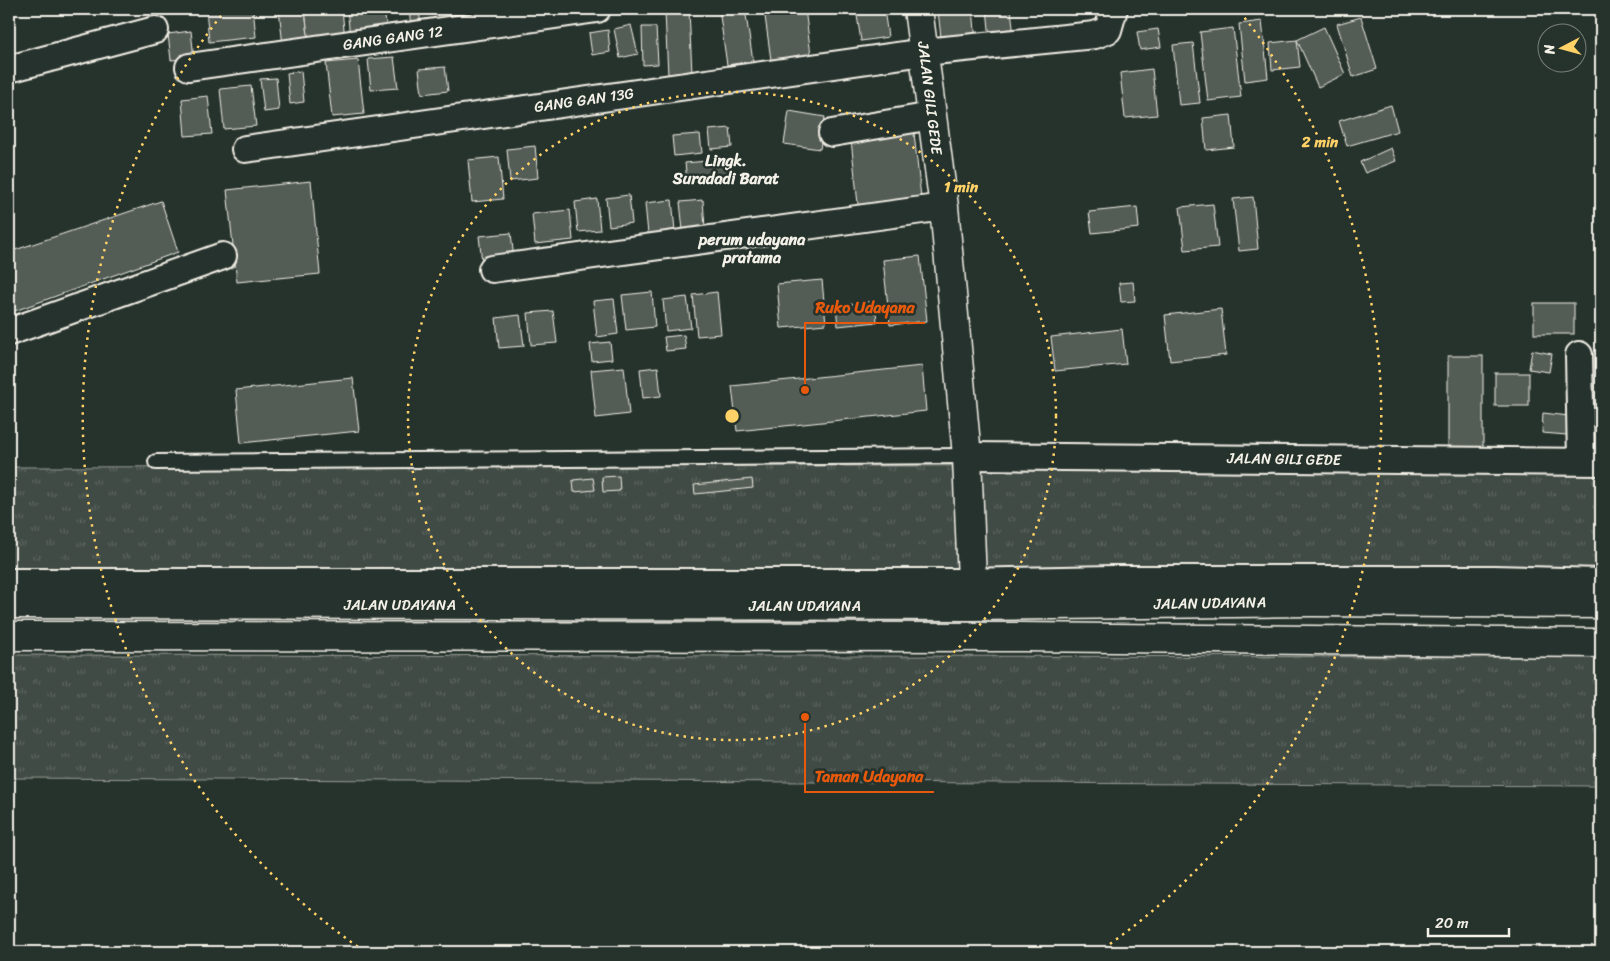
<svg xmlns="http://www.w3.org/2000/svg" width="1610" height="961" viewBox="0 0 1610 961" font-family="Sriracha,sans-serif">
<defs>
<pattern id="grass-tufts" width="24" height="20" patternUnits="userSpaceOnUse" patternTransform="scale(1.25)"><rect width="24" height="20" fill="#414b45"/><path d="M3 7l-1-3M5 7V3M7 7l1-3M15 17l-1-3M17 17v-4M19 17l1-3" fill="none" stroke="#5d6560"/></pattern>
</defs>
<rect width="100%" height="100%" fill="#26332d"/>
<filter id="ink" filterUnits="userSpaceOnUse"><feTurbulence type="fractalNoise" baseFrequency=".02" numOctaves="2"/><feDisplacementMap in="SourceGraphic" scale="10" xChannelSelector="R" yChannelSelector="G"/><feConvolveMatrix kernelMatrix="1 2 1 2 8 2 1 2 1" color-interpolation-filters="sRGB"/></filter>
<g filter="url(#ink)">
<g fill="url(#grass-tufts)" stroke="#9a9e96">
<path d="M1601,465V575L9,577V467Z"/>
<path d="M9,655L1601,657V786L9,778Z"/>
</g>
<g fill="#525c55" stroke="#f4f1e8">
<path d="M206,9H253L256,37L209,42Z"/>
<path d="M279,9H305L309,44L283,46Z"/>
<path d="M305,9H342L345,40L309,44Z"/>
<path d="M347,9H384L387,32L350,36Z"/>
<path d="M409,9H419L421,26L411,27Z"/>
<path d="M719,9H745L753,61L727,65Z"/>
<path d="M764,9H805L811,55L771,60Z"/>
<path d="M856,9H884L888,37L861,41Z"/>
<path d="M973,9L976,42L942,46L938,11Z"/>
<path d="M987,9H1011L1014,37L990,39Z"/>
<path d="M689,10L692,74L668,75L665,12Z"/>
<path d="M1361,17L1377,69L1353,77L1337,24Z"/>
<path d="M1262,21L1268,78L1245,81L1239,24Z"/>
<path d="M631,25L638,54L620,58L614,29Z"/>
<path d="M642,27H656L658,64L643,65Z"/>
<path d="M1324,27L1345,74L1318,87L1297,40Z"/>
<path d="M1233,28L1241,97L1208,101L1200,32Z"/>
<path d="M1158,29L1161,47L1140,50L1137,32Z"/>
<path d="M608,30L610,52L592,55L589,33Z"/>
<path d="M191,31L194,58L171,60L168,34Z"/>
<path d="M1297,40L1300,67L1272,70L1270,43Z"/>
<path d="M1193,43L1200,103L1179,105L1173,45Z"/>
<path d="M394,57L398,88L371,90L368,59Z"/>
<path d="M358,60L364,114L332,117L326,63Z"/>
<path d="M445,67L448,91L422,94L419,69Z"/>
<path d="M1152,69L1157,115L1125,118L1120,73Z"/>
<path d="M301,71L304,102L290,104L287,73Z"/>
<path d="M276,78L279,110L264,112L260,79Z"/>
<path d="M251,86L256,126L224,129L220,89Z"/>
<path d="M208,96L212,134L185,136L182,99Z"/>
<path d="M1391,105L1398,131L1347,146L1339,121Z"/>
<path d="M789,111L825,117L820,149L784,144Z"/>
<path d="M1231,115L1234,147L1206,150L1203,118Z"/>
<path d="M730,128L732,147L711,149L709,130Z"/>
<path d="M914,133L922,207L859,213L851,140Z"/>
<path d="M700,134L702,153L674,156L672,136Z"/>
<path d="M535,146L538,178L510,181L507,149Z"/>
<path d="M1391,148L1396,161L1365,173L1360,162Z"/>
<path d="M499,157L503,199L472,202L468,160Z"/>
<path d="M730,159L732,176L687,180L685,163Z"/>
<path d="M311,181L320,274L237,282L227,190Z"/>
<path d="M629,195L632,223L609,226L606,198Z"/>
<path d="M1253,197L1258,249L1239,251L1233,199Z"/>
<path d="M597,199L600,230L578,232L575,202Z"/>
<path d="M672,200L675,231L648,234L645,203Z"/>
<path d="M703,200L705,228L683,230L680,202Z"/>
<path d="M161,201L178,252L9,313V252Z"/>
<path d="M1213,204L1218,247L1185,250L1180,207Z"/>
<path d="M1137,207L1139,228L1092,233L1089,212Z"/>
<path d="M570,210L573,240L535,244L532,214Z"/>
<path d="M511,233L514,259L482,262L479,236Z"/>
<path d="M920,256L927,321L890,325L883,260Z"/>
<path d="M822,280L826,324L781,328L777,284Z"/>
<path d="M1133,282L1135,301L1121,302L1119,283Z"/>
<path d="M652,292L655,327L626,330L622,295Z"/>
<path d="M717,292L721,334L697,336L693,295Z"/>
<path d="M687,297L691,328L666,331L663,300Z"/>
<path d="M614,299L618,334L597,337L593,301Z"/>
<path d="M875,301L877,322L838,326L836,306Z"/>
<rect x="1534" y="303" width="40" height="31"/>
<path d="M1221,309L1226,355L1170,361L1165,315Z"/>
<path d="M553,311L557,343L531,345L528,313Z"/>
<path d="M520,315L524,346L499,348L496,318Z"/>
<path d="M1122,329L1126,364L1055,371L1051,337Z"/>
<path d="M684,335L686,349L666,351L664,337Z"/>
<path d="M610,342L612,359L592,361L590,344Z"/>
<path d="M1532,350L1552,354L1549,372L1529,369Z"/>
<rect x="1448" y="356" width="35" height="92"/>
<path d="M922,366L926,411L737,431L732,386Z"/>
<path d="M624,367L629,414L596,418L591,370Z"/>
<path d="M658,367L661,396L643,398L640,369Z"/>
<rect x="1495" y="373" width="34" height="33"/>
<path d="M353,378L359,431L241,443L236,390Z"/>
<path d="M1543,413L1569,416L1567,435L1542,433Z"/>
<path d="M619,476L620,491L603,492L602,477Z"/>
<path d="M593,478L595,490L574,492L573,480Z"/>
<path d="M752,479L753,488L695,494L694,485Z"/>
</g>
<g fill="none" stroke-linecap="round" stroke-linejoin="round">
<defs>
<path id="lane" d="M156,462L967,456"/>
<g id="street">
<path d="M189,67L597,9"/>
<path d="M9,69L155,30"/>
<path d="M832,133L932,116"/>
<path d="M245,149L924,52L1095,35L1108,30L1114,9"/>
<path d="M492,269L944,207"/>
<path d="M9,332L223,256"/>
<path d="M1579,355L1581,461"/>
<path d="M967,456L1601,462"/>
<path d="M9,582H961L1113,579H1494L1601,582"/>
</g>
<g id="secondary">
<path d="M918,9L944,207L967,456L973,606"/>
<path d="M9,604L973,606L1312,602L1601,604"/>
<path d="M9,636L1021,637L1601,643"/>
</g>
</defs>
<use href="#lane" stroke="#f4f1e8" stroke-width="18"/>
<use href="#street" stroke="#f4f1e8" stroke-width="30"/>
<use href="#secondary" stroke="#f4f1e8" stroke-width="31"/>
<use href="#lane" stroke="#26332d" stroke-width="14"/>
<use href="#street" stroke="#26332d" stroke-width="26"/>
<use href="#secondary" stroke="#26332d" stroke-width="28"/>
</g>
</g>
<g fill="none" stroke="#ffd166" stroke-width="2.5" stroke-dasharray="2.5 5">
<circle cx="732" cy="416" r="324"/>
<path d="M364 951A649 649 0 0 1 224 12M1240 12A649 649 0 0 1 1100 951"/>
</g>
<g text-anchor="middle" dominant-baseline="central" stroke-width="5" stroke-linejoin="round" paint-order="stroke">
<g font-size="15" fill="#f4f1e8" stroke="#26332d">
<text transform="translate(393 38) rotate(-8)">GANG GANG 12</text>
<text transform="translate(930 98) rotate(83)">JALAN GILI GEDE</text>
<text transform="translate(584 100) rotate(-8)">GANG GAN 13G</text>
<text transform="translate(1284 459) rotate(1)">JALAN GILI GEDE</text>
<text transform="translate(1210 603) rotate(-1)">JALAN UDAYANA</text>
<text x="400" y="605">JALAN UDAYANA</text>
<text x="805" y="606">JALAN UDAYANA</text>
</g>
<g font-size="16" font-weight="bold" fill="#f4f1e8" stroke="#26332d">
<text x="726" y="160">Lingk.<tspan x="726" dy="18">Suradadi Barat</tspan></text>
<text x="752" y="239">perum udayana<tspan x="752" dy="18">pratama</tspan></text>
</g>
</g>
<circle cx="732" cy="416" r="8" fill="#ffd166" stroke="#26332d" stroke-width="2.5"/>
<g font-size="15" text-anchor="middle" font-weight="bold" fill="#ffd166" stroke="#26332d" stroke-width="5" stroke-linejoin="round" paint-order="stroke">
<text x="1320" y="147">2 min</text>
<text x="961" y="192">1 min</text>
</g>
<path fill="none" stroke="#e8590c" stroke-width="2" d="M805 390L805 323H925M805 717L805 792H934"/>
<g fill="#e8590c" stroke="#26332d" stroke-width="2">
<circle cx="805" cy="390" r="5"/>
<circle cx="805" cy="717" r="5"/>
</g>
<g font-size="16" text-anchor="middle" font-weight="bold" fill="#e8590c" stroke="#26332d" stroke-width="5" stroke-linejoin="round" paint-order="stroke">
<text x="865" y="313">Ruko Udayana</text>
<text x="869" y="782">Taman Udayana</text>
</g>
<rect width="1610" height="961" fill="none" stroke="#26332d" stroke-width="30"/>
<rect x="15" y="15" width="1580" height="931" fill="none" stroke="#f4f1e8" stroke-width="2" filter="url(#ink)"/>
<g transform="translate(1562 48) rotate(264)"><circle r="24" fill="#26332d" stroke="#787f78"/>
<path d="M0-4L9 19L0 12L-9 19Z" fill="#ffd166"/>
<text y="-8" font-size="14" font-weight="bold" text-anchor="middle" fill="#f4f1e8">N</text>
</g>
<path d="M1428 928v8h81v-8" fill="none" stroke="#f4f1e8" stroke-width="2.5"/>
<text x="1435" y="928" font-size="15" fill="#f4f1e8" stroke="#26332d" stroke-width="4" paint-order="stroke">20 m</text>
</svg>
